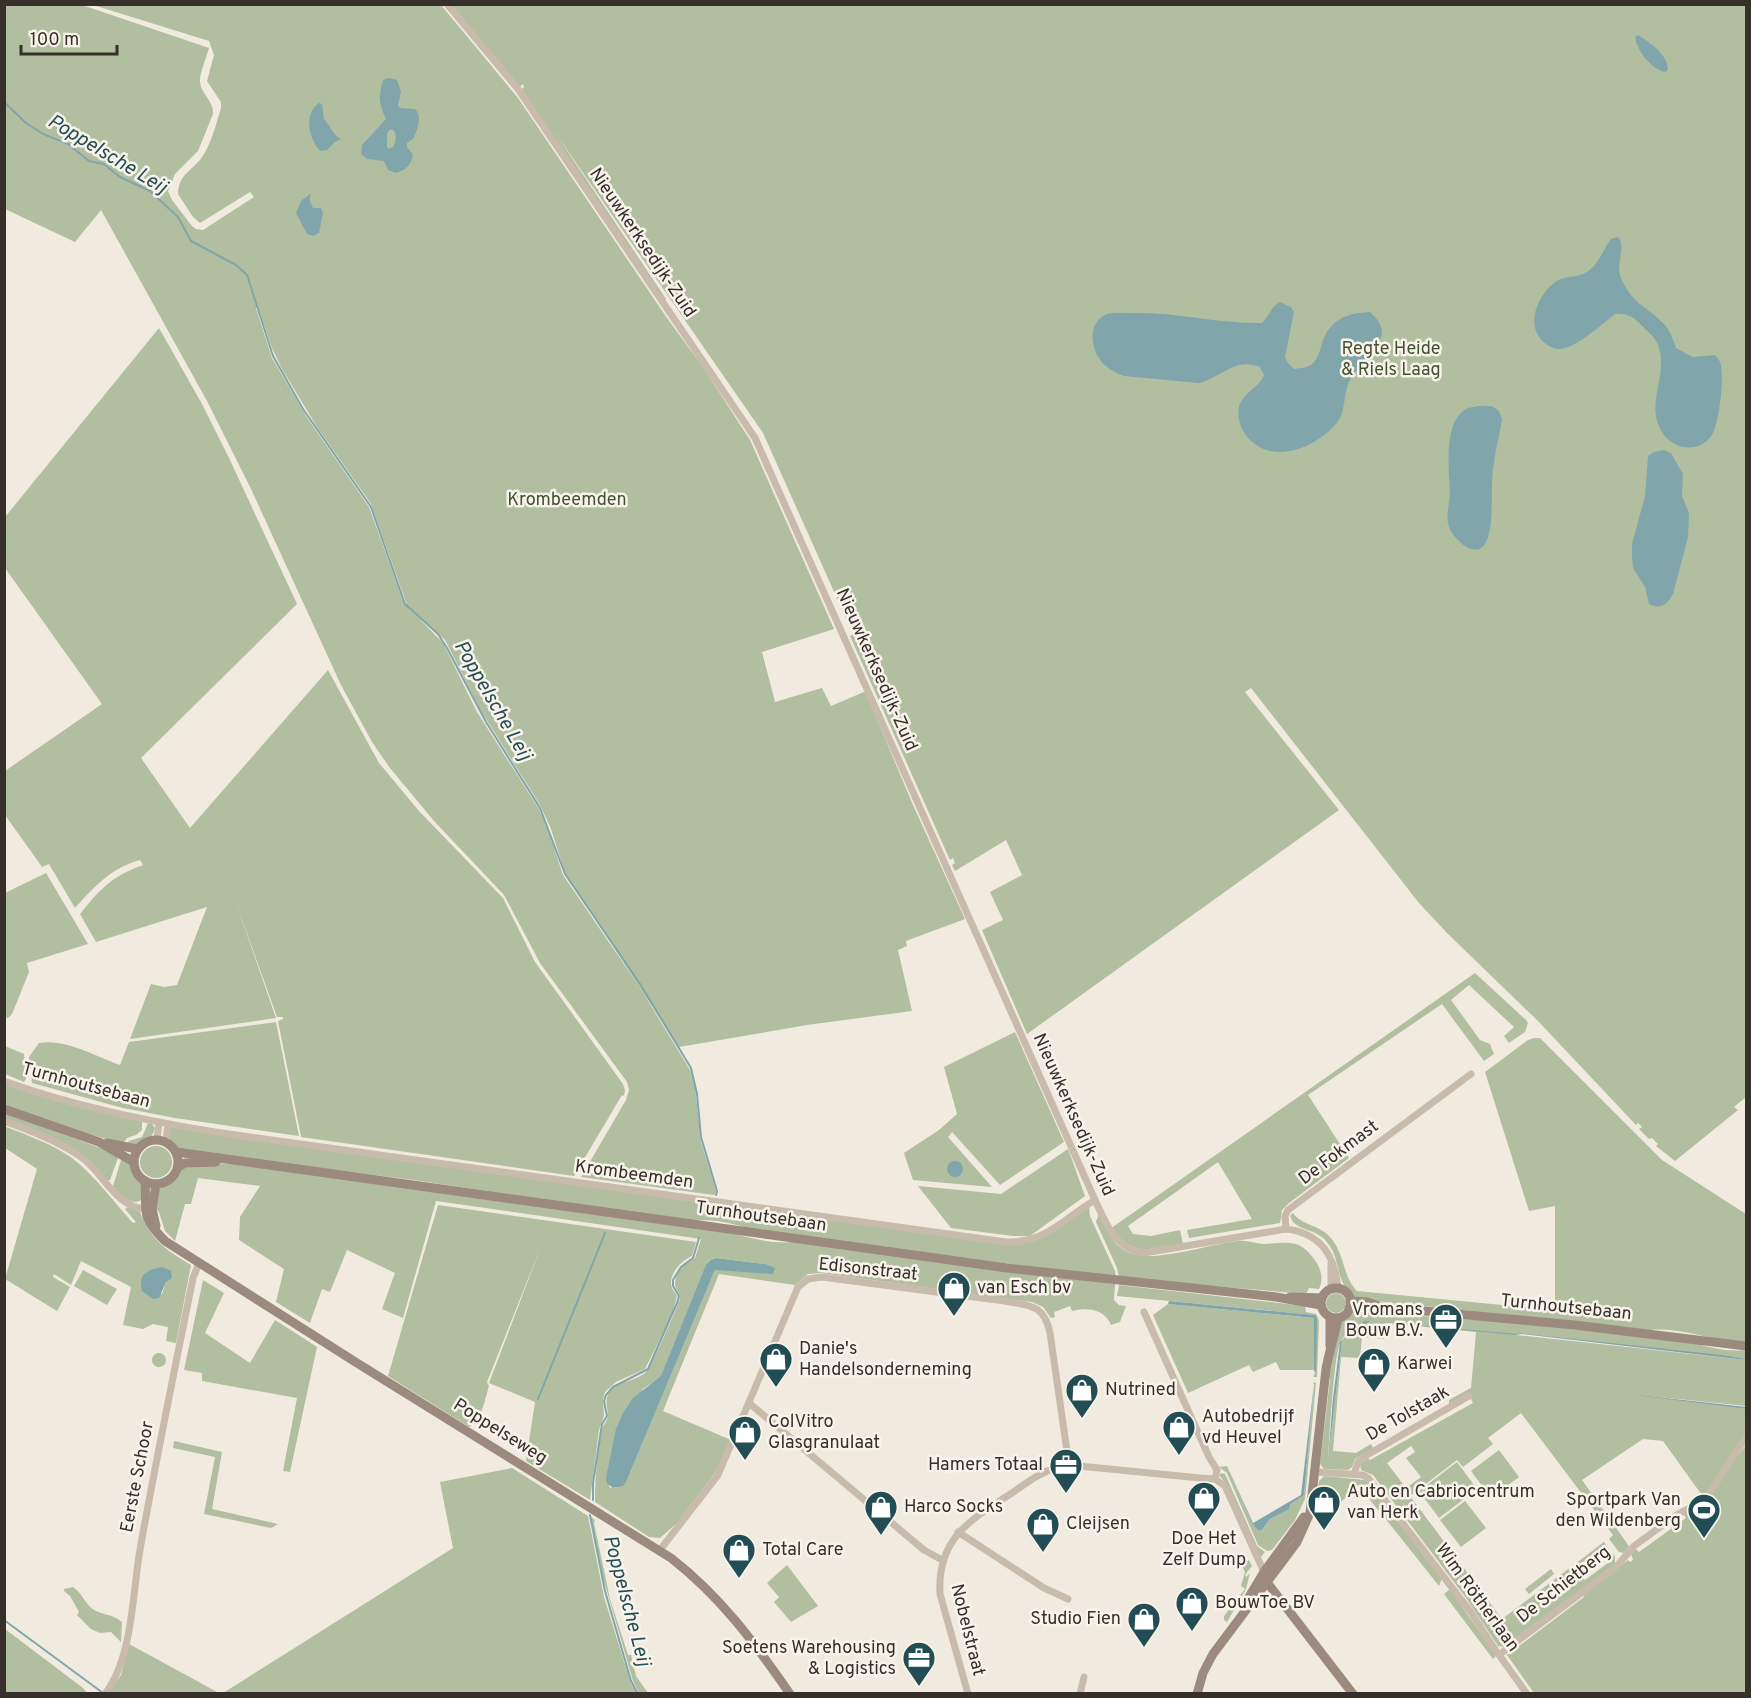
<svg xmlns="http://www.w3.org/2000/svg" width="1751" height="1698" viewBox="0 0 1751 1698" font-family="Overpass,sans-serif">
<rect width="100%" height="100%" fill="#f1eadf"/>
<g fill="#b2bea0" fill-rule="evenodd">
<path d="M40,4L82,5L209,48C207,56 199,75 200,82C201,94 214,101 213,114L198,151L175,174L168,191L172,200L192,226L196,229L203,230L254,197L250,192L200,223L193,217L178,194C179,172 194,171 204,154C212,141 216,124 221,108V102L207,81L214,55L209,41L93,5H441L518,98L667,318L703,367L750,440L834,629L762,652L775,702L822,688L831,706L864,692L866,693L913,805L965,919L906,941L907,946L898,950L912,1011L807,1025L679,1047L565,873L551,829L540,805L481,711L445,640L407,605L371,504L317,427L282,369L272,348L258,307L256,308L272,358L306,416L369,507L404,603L443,643L477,712L539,809L548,830L563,875L641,989L690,1070L695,1086L701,1142L715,1187L716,1192L714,1195L581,1177L626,1100L629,1090L627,1082L540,963L504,895L434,821L390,768L372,742L341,685L251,489L207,401L101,210L75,242L5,209L4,5Z"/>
<path d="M448,5H1746V1097L1734,1107L1738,1110L1675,1161L1656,1146L1658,1144L1652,1138L1649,1139L1639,1129L1642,1127L1638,1123L1636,1125L1538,1021L1447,933L1419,903L1251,688L1245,692L1339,810L1027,1034L982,930L1003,920L990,892L1022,875L1006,840L955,871L952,865L955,863L953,858L950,860L850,636L853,634L763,433L554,131L666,299L664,300L521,90L524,87L523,84L518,88Z"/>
<path d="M159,328L202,404L229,458L297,604L141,758L190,828L328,670L379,763L419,811L503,898L535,962L623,1084L625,1090L624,1096L622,1095L574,1176L301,1137L278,1021L283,1019V1017H277L235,900L276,1018L130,1039L151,984L164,987L177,985L207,907L96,942L80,914C100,889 112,876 143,865L140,860C111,868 95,886 75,908L49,864L42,867L5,815V771L102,704L5,568V517Z"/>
<path d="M46,873L88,944L27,963L29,972L12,1014L8,1018L4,1017L5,893Z"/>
<path d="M1475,973L1526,1020L1528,1023L1525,1032L1509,1043L1504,1036L1514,1027L1469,985L1451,1000L1480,1040L1490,1044L1494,1054L1484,1061L1442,1004L1308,1095L1349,1158L1289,1203L1282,1210L1280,1223L1189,1238L1187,1230L1252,1219L1218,1162L1128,1226L1133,1234L1151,1236L1180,1230L1183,1244L1142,1250L1128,1245L1110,1229Z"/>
<path d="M276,1022L299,1136L175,1118L123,1108L32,1083L29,1057L39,1043C65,1038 95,1056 120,1065L129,1042Z"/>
<path d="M1015,1032L1064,1142L1000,1185L952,1132L948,1137L992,1187L913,1180L904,1153L939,1130L957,1114L944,1067Z"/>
<path d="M1534,1038H1540L1662,1160L1746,1214V1342C1734,1340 1720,1340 1708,1337C1688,1333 1670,1328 1650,1330L1357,1299C1333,1283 1343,1260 1326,1241C1317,1230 1302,1231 1293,1222L1290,1216L1293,1213C1301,1225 1319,1225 1329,1236C1345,1252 1342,1276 1357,1291L1555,1310V1206L1529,1211L1485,1072L1528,1040Z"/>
<path d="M5,1046L24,1054L26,1079L24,1082L5,1074Z"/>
<path d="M5,1083L142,1121V1130L136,1135L127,1138L123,1144L72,1129L5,1105Z"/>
<path d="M4,1112L119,1155L110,1180H107L87,1158L5,1118Z"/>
<path d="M148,1123L152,1124L155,1128C152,1141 139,1146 126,1145L129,1141L142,1137Z"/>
<path d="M4,1126C27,1135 52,1144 72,1158C93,1174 115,1203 133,1223L136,1222L125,1209L128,1207L140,1212C151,1240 166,1250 191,1265L176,1343L166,1341L168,1327L153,1324L143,1329L123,1325L131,1287L81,1261L71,1285L54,1274L53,1277L70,1287L57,1311L5,1279L37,1169L5,1148ZM140,1282H166L162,1294Z"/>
<path d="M172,1127L1014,1244C1045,1242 1065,1225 1089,1206L1090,1216L1115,1271L1116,1278L754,1230C734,1224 714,1218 693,1221L406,1179L178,1150L169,1138V1129Z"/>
<circle cx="156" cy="1162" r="16"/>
<path d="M1068,1149L1085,1196L1030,1236H1013L951,1228L918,1186L1001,1194Z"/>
<path d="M122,1157L130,1162L135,1174L142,1183L141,1200C130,1207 120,1194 113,1186Z"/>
<path d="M212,1163L234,1164L734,1234C755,1239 774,1244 796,1242L1115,1284L1114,1300L1119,1305L1126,1306L1120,1322L1111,1325C1105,1309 1087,1307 1072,1311L1070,1306L1054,1312L1055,1317L1051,1318L1043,1307L1032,1302L821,1273L808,1274L795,1285L719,1274L663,1411L731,1440L715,1473L676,1524L660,1538L649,1537L595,1502C595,1479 597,1453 602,1429C603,1425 607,1421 608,1417C609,1409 604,1403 608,1395C615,1381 635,1382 646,1372C650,1369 680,1303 680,1297C680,1293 676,1290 675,1285C675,1272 684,1264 695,1258L701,1239L436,1201L403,1318L382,1309L395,1273L347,1250L330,1292L322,1289L310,1323L276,1302L284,1269L239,1240L240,1217L260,1186L198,1178L191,1204H185L175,1241L165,1231L159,1212L156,1209L158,1190L174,1179L182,1168ZM716,1258L765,1264L715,1270L627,1480C621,1485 617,1490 609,1487L643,1389L661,1377L709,1260Z"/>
<path d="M438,1205L696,1242L692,1256C682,1260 667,1275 672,1288C673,1291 676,1293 677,1296L672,1315L645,1369L616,1382L605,1392L603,1399L604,1416L599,1430L590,1500L526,1461L535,1402L489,1383L542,1244L487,1382L489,1386C485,1398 482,1421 469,1427L388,1376Z"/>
<path d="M1099,1213C1107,1231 1113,1248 1133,1254C1158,1262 1210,1244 1238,1241C1247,1240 1256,1244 1265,1244C1287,1243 1299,1238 1314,1259C1321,1269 1324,1278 1319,1289L1309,1288L1306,1294L1119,1278L1117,1268L1096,1222Z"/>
<path d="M83,1270L117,1289L107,1305L74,1286Z"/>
<path d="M203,1280L224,1293L205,1333L250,1363L275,1320L317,1347L290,1472L283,1471L297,1398L202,1381V1373L184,1370Z"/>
<path d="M1119,1285L1305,1306L1306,1312L1316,1314L1319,1321L1317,1377H1313L1316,1371L1315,1315L1117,1296Z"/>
<circle cx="1336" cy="1303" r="10"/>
<path d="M1168,1304L1314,1318V1370H1280L1276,1362L1253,1372L1249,1365L1188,1393L1153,1315Z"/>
<path d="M1356,1311L1517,1323L1694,1343C1711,1348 1728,1352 1746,1350V1359L1520,1333L1516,1335L1746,1360V1406L1639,1395L1746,1409V1433L1704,1498L1663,1441L1643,1439L1582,1480L1629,1546L1624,1553L1619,1552L1609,1539L1613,1535L1521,1413L1488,1438L1493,1444L1463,1467L1457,1460L1410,1496L1502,1619L1604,1542L1609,1549L1606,1551L1603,1547L1575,1568L1585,1580L1612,1560L1609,1555L1612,1553L1615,1556V1564L1504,1647L1498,1646L1466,1598L1373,1475L1361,1470L1360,1464L1368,1458L1370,1460L1473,1403L1468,1393L1449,1404V1400L1471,1388L1476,1332L1386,1323L1384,1339L1362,1337L1360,1358L1341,1357L1333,1451L1356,1453L1371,1444L1373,1448L1355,1459L1352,1467L1348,1470L1324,1469L1320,1464L1330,1379L1328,1378L1330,1364L1341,1321ZM1369,1321L1350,1333L1342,1341L1328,1459C1330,1439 1333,1351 1342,1339C1349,1330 1359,1325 1369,1321ZM1411,1446L1415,1452L1406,1458L1421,1477L1406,1488L1387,1463Z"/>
<circle cx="159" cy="1360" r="7"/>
<path d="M1313,1382L1316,1383L1305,1499L1295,1520L1272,1550L1267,1551L1258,1545L1227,1473L1219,1467L1227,1466L1252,1523L1262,1530L1270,1519L1289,1508V1504L1304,1494L1314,1385Z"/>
<path d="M174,1441L222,1452L212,1509L278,1524L271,1528L204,1514L215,1457L173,1448Z"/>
<path d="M1746,1445V1693H1534L1507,1655L1584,1597L1583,1595L1628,1560L1630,1562L1633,1560L1631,1554L1636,1549L1639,1552L1686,1518L1683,1514L1698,1507Z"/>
<path d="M1499,1450L1519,1477L1491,1498L1471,1471Z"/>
<path d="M1457,1462L1477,1489L1439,1518L1419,1491Z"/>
<path d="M512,1468L588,1516L604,1597L631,1684L637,1693H223L453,1548L440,1482Z"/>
<path d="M1222,1473L1225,1474L1257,1546L1265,1552L1260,1558L1228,1486L1219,1475Z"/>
<path d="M1324,1476L1365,1480L1386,1504L1378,1510L1358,1485L1328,1515L1316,1503L1319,1481Z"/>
<path d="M1465,1501L1486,1528L1461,1547L1440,1520Z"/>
<path d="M1388,1507L1442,1578L1439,1586L1381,1513Z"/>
<path d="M591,1517L595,1520L594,1523L610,1599L628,1655H631L636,1676L648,1693H639L633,1681L602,1574Z"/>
<path d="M1249,1560L1252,1566L1245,1575L1246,1577L1250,1573L1246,1589L1227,1622L1224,1620V1616L1245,1589L1241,1586L1245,1572L1241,1564Z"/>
<path d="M787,1565L818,1606L791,1622L774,1602L779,1597L767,1583Z"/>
<path d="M1551,1569L1554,1574L1529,1594L1525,1589Z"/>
<path d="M73,1587C82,1593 85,1604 94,1610C103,1615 113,1614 122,1622L121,1642L111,1632L100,1633L91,1629L77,1615L79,1612L70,1596L64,1591V1589Z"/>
<path d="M1450,1589L1496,1656L1493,1659L1444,1594Z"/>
<path d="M5,1629L83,1688L87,1693H5Z"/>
<path d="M129,1644L219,1693L108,1694L121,1675Z"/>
</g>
<g fill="#80a6ab" fill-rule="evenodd">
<path d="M1638,35C1650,43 1668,54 1668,70L1665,72C1650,68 1638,52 1635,37Z"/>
<path d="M389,78L397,80L401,92L398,105L400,108L415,109C423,116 417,129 414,138L407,143V147L413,155C411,165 406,170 396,173L388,170L384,161L367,159L361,154L362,145L386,119C379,103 378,98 383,80ZM392,129C398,133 396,141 393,147L389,149L387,147V134L389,130Z"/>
<path d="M319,103L322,104L324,119C330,125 333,136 341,139L335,142L327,150L320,151C309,138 303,115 319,103Z"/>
<path d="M310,194V201L313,208H321L323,213L319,233L313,236L307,234L296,213L301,201Z"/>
<path d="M1618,237C1627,248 1615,263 1621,278C1634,306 1644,304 1663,323C1670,330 1673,339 1676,348L1693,357L1715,355C1717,358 1719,359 1720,362C1725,375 1719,424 1712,435C1699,454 1673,450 1662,432C1643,402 1673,370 1655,339C1652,335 1646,330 1642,326C1634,317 1627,313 1615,314C1601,325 1569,355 1553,348C1522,335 1534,296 1557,281C1566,275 1578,278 1587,272C1599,264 1603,250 1611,239Z"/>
<path d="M1280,302L1291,307L1294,312L1285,357L1288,363L1294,369C1300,368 1307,368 1312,364C1318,359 1320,350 1322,343C1330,319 1347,313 1370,312C1375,317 1381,322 1382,331C1382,350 1358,365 1350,380C1343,393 1346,408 1339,420C1321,445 1276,466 1250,440C1242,432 1236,418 1239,407C1243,392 1259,388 1264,375L1260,367C1234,357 1223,377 1199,383L1124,376C1115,373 1104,367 1099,358C1090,344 1089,321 1107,314C1114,312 1126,313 1134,313C1177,312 1220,324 1262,323C1269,316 1271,307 1280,302Z"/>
<path d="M1479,406C1491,405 1500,406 1502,420C1499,436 1495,453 1493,469C1490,491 1495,523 1486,542C1477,561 1454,540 1449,527C1445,515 1450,504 1450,491C1449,470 1443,422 1466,409C1469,407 1475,407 1479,406Z"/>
<path d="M1664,450L1671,453L1683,474L1682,496L1689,513L1688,537L1673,594C1668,604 1660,610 1649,604L1645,587L1633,568L1632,557V544L1645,496L1648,456L1654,452Z"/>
<circle cx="955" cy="1169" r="8"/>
<path d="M716,1258L765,1264L775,1268L773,1274L715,1270L627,1480L623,1486L613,1488L607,1483L606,1478L616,1429L623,1413L633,1398L661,1376L706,1265L710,1260Z"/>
<path d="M162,1267L171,1271L172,1278L166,1282L159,1298L153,1299L142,1291C138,1274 146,1270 162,1267Z"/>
<path d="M1169,1301L1315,1315L1317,1318L1316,1371L1315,1373L1314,1370V1318L1168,1304Z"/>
<path d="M1365,1321H1370L1517,1334L1520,1333L1721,1355L1746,1359V1360L1521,1334L1516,1335L1370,1321L1350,1333L1342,1341L1328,1460L1333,1398L1340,1342L1354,1328Z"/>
<path d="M1314,1384L1304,1495L1290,1504L1289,1509L1270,1519L1262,1530H1258L1252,1523L1227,1466L1253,1523L1301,1495Z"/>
<path d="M1639,1395L1746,1407V1409L1643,1396Z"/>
</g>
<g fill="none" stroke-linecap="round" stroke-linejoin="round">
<g stroke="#80a6ab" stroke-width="2">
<path d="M4,102L26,123L43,134L68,144L89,161L104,164L120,177L150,191L178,217L191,241L236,265L247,275L273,356L303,409L371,507L405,604L438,634L447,648L486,722L540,808L565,874L640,984L691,1068L697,1094L701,1137L717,1191L716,1195"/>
<path d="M709,1214L710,1210"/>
<path d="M538,1399L605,1233"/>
<path d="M593,1500V1483L602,1424L607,1416L604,1401L606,1395L613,1387L648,1369L677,1303L679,1296L673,1286V1280L681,1267L693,1258L699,1238"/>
<path d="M590,1515L605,1591L631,1681L638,1694"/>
<path d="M4,1620L103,1693"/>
</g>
<g stroke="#c8bbac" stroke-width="7">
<path d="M447,4L518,89L755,438L1095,1200C1106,1223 1115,1250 1144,1253L1286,1229C1321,1233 1335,1256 1338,1288"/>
<path d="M4,1081C73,1106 143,1120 215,1132L1006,1242C1046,1243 1063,1219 1095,1200"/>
<path d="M4,1121C31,1131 58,1141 81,1157C104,1173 114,1206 145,1209"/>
<path d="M157,1139L159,1122"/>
<path d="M166,1142L168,1124"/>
<path d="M1286,1229L1285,1216L1288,1210L1471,1074"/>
<path d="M1331,1263V1289"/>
<path d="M1144,1312L1209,1457L1217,1470L1215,1479"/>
<path d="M749,1403L924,1550L942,1560"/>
<path d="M1316,1472L1363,1475L1368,1478L1470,1611L1492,1645L1527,1694"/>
<path d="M1354,1474L1358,1462L1362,1458L1469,1396"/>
<path d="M958,1532L1044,1588L1068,1599"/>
<path d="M660,1550L718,1475L798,1287L808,1279L822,1277L1005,1301C1030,1306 1044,1304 1050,1333L1069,1465"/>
<path d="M1499,1655L1616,1567L1634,1546L1678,1514L1705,1500L1746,1437"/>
<path d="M105,1694C134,1656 132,1590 141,1544C157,1455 175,1367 193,1278L199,1263"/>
<path d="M968,1694L940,1594C937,1538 970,1520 1012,1493C1030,1480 1046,1468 1069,1465L1200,1478L1215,1479L1225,1486L1264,1572"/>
<path d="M1080,1694L1084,1677"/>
</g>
<g stroke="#9b8a7d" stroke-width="9">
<path d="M4,1109L99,1142L134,1162"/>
<circle cx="156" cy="1162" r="22"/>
<path d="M107,1143L137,1149"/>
<path d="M176,1152L1007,1268L1276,1297L1321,1305"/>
<path d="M178,1167L185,1163L216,1162"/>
<path d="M145,1181C147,1213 140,1216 165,1241L357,1363L671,1558C721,1597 754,1642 790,1694"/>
<path d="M156,1226L152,1209L156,1184"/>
<circle cx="1336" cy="1303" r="15"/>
<path d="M1290,1297L1322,1298"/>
<path d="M1350,1301L1367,1302L1382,1307L1574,1325L1746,1346"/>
<path d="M1349,1308H1377"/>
<path d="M1330,1346V1317"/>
<path d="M1264,1572L1269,1585L1353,1694"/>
<path d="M1246,1602L1264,1572L1304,1517"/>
<path d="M1197,1694L1203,1673L1213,1654L1297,1542L1310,1513L1326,1369C1329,1351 1335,1335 1338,1318"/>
</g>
</g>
<defs>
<symbol id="shop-pin" viewBox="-11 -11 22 30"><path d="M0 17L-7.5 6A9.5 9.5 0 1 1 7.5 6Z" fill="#234d54" stroke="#f8f3eb"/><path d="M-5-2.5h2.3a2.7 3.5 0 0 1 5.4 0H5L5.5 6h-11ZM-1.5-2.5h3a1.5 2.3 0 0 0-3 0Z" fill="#fff"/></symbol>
<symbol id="office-pin" viewBox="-11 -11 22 30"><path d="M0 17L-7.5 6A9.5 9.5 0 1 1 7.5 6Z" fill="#234d54" stroke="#f8f3eb"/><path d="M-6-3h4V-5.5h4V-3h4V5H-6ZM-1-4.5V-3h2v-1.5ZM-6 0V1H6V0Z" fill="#fff"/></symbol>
<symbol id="stadium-pin" viewBox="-11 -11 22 30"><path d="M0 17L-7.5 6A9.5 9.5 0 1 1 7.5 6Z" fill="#234d54" stroke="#f8f3eb"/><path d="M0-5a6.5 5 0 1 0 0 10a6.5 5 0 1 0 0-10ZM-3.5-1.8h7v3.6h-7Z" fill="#fff"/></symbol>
</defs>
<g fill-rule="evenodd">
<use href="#shop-pin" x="935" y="1269" width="38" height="52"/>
<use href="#office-pin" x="1427" y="1301" width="38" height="52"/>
<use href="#shop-pin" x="757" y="1340" width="38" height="52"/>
<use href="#shop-pin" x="1355" y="1345" width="38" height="52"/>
<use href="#shop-pin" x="1063" y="1371" width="38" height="52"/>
<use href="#shop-pin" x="1160" y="1408" width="38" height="52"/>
<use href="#shop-pin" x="726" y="1413" width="38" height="52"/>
<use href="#office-pin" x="1047" y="1446" width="38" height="52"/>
<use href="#shop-pin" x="1185" y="1479" width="38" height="52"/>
<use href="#shop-pin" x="1305" y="1483" width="38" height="52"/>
<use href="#shop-pin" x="862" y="1488" width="38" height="52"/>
<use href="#stadium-pin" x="1685" y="1491" width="38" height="52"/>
<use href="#shop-pin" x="1024" y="1505" width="38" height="52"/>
<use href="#shop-pin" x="720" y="1531" width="38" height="52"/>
<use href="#shop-pin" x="1173" y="1584" width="38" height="52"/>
<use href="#shop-pin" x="1125" y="1600" width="38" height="52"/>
<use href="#office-pin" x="900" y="1639" width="38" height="52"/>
</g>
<g text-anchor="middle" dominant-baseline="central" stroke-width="5" stroke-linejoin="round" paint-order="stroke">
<g font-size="18" fill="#362f2a" stroke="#f8f3eb">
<text transform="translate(642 243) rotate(56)">Nieuwkerksedijk-Zuid</text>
<text transform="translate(876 670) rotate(66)">Nieuwkerksedijk-Zuid</text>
<text transform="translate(86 1086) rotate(15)">Turnhoutsebaan</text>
<text transform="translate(1073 1115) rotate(66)">Nieuwkerksedijk-Zuid</text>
<text transform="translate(1339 1153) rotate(-37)">De Fokmast</text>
<text transform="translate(634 1175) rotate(8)">Krombeemden</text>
<text transform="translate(761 1217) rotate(8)">Turnhoutsebaan</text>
<text transform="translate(868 1270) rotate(6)">Edisonstraat</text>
<text transform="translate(1566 1308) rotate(6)">Turnhoutsebaan</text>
<text transform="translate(1408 1414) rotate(-30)">De Tolstaak</text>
<text transform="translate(500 1432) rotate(32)">Poppelseweg</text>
<text transform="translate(138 1477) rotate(-79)">Eerste Schoor</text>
<text transform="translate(1564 1585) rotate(-38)">De Schietberg</text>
<text transform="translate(1477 1598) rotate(54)">Wim Rötherlaan</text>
<text transform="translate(967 1630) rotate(76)">Nobelstraat</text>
</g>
<g font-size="18" fill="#435230" stroke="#f8f3eb">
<text x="1391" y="349">Regte Heide<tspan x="1391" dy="21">&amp; Riels Laag</tspan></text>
<text x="567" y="500">Krombeemden</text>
</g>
<g font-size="18" fill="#362f2a" stroke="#f8f3eb" text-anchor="start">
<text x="977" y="1288">van Esch bv</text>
<text x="1423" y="1310" text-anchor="end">Vromans<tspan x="1423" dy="21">Bouw B.V.</tspan></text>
<text x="799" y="1349">Danie's<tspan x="799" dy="21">Handelsonderneming</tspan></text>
<text x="1397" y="1364">Karwei</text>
<text x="1105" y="1390">Nutrined</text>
<text x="1202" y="1417">Autobedrijf<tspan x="1202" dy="21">vd Heuvel</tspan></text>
<text x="768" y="1422">ColVitro<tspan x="768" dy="21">Glasgranulaat</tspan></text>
<text x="1043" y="1465" text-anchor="end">Hamers Totaal</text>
<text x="1347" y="1492">Auto en Cabriocentrum<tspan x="1347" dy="21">van Herk</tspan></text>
<text x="1681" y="1500" text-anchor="end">Sportpark Van<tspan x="1681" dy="21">den Wildenberg</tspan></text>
<text x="904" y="1507">Harco Socks</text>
<text x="1066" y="1524">Cleijsen</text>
<text x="1204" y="1539" text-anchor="middle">Doe Het<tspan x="1204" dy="21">Zelf Dump</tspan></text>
<text x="762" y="1550">Total Care</text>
<text x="1215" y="1603">BouwToe BV</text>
<text x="1121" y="1619" text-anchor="end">Studio Fien</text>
<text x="896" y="1648" text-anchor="end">Soetens Warehousing<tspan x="896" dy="21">&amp; Logistics</tspan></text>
</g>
<g font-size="20" font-style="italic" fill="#234d54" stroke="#f8f3eb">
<text transform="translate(107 155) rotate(31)">Poppelsche Leij</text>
<text transform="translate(492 701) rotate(60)">Poppelsche Leij</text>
<text transform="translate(626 1601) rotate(75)">Poppelsche Leij</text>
</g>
</g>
<rect width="1751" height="1698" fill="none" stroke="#362f2a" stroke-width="12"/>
<path d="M21 45v9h96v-9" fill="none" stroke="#362f2a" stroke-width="3"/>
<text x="30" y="45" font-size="18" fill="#362f2a" stroke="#f8f3eb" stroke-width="4.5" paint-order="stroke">100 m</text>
</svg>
